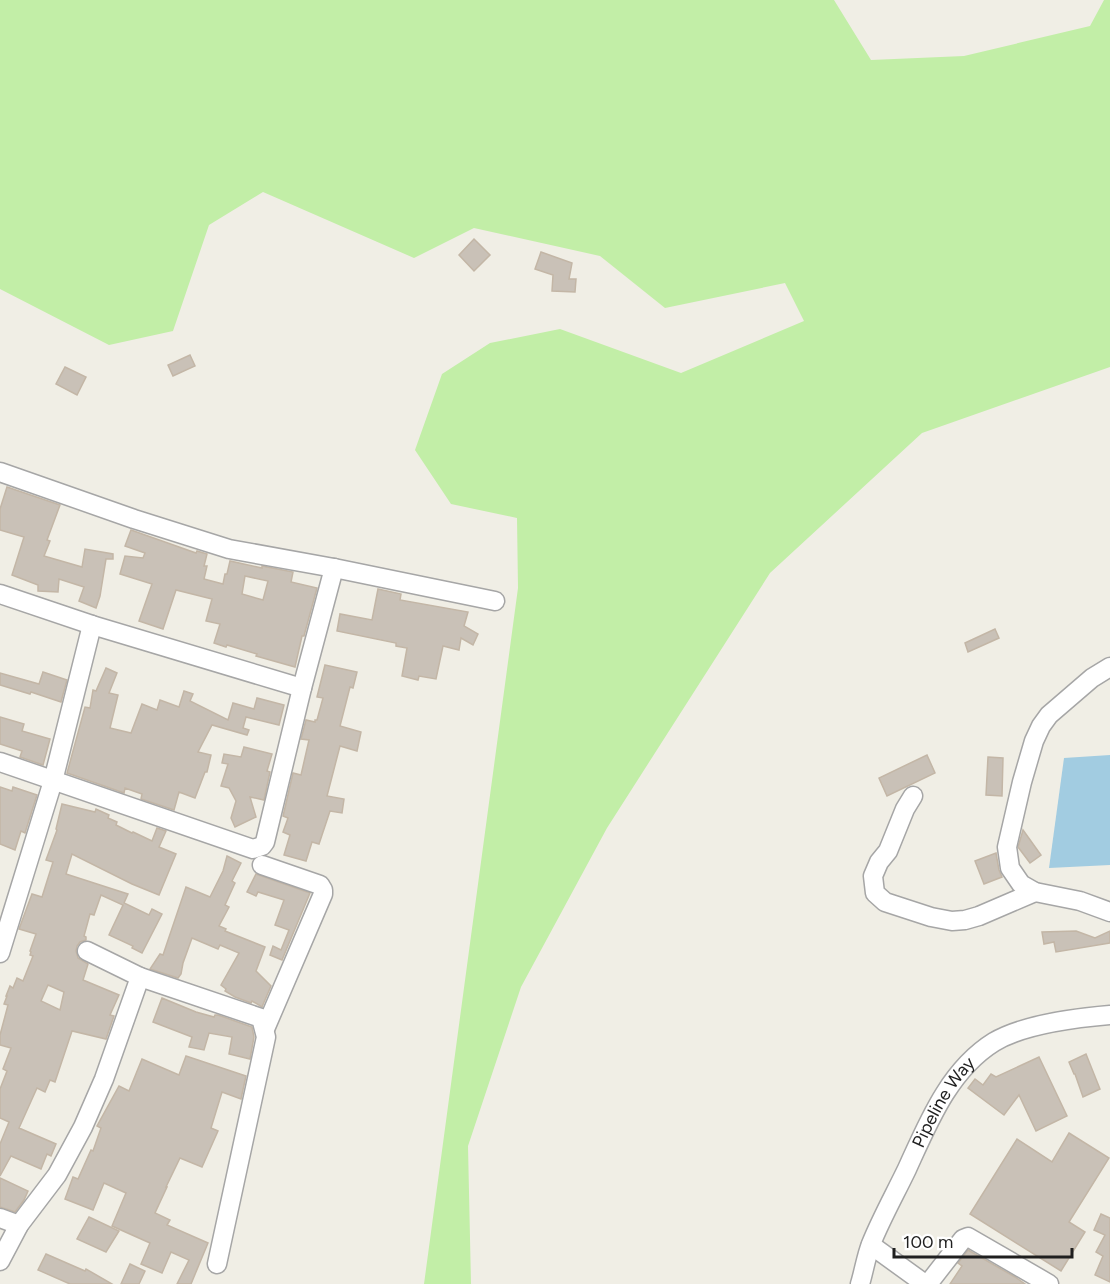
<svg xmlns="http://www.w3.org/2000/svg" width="1110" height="1284" viewBox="0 0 1110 1284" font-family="Figtree,sans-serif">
<rect width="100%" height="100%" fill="#f0eee5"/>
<path fill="#c2eea7" d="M0,0H834L871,60L964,56L1090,26L1104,0H1110V367L922,433L770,573L607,828L521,987L468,1146L471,1284H424L518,588L517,518L451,504L415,450L442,374L490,343L560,329L681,373L804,321L785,283L665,308L600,256L474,228L414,258L263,192L209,225L173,331L109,345L0,289Z"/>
<path fill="#a2cce1" d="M1110,755V865L1049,868L1064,758Z"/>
<g fill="#c9c1b7" stroke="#c3b6a6" stroke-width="1.5" fill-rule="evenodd">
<path d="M474,239L490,255L474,271L459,255Z"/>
<path d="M541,252L572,263L569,279H576L575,292L552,291L553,275L535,269Z"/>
<path d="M190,355L195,366L173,376L168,365Z"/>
<path d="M65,367L86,377L77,395L56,384Z"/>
<path d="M7,487L60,505L47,540L50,541L44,556L82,567L85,549L113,554V559H106L100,596L96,608L79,601L84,587L59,579L58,592L38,591V585L12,575L24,537L0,530V509Z"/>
<path d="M131,530L196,553L197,551L207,554L204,566H207L204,579L223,584L225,574H227L230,561L262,568V566L293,572L291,582L317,588L304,636H302L295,667L256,656L257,654L227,645L226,647L214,643L220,624L206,621L212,599L176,590L163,629L139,621L152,584L120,574L125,556L143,558L145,553L125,546ZM245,576L268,581L263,600L242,594Z"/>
<path d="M378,589L401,594L400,600L468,612L464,626L478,634L473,645L461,638L459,650L443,646L436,679L419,676L418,680L402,676L407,648L396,646V643L337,631L340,614L372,620Z"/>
<path d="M995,629L999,638L968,652L965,643Z"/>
<path d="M325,665L357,672L353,688L350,687L340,726L361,732L357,751L340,746L327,796L344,799L342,813L330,811L319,844L312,842L306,861L284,855L290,835L283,832L288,818L283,816L293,773L301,775L309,740L301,739L306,720L315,722V720H317L323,698L317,697Z"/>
<path d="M106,668L117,673L109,693L118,695L110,728L131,733L142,704L157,710L160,700L179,707L184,691L193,694L190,701L228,720L233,703L254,709L257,698L284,705L279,725L246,717L243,728L249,730L247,735L212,725L198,752L211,755L207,772H205L195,798L179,792L174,810L141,799L142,794L125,788L124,793L67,773L85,707L90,708L93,690L96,691Z"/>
<path d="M43,672L67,680L61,702L31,692L30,694L0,685V673L39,684Z"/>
<path d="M0,717L24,724L22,731L50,739L43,765L20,757L22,751L0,744Z"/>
<path d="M244,747L272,754L267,771L270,772L264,800L250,797L256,817L235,827L231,818L236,801L229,788L221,786L228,764L222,763L224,754L241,757Z"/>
<path d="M927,755L935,773L887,796L879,778Z"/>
<path d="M988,757L1003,758L1002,796L986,795Z"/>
<path d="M0,787L12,791L13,787L37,795L25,833L21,831L15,850L0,844Z"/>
<path d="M62,804L95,812L96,809L109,815L108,818L117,822L116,825L132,833L133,832L152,841L157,828L166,831L159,847L176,854L159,895L132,884L72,854L66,874L128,894L124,903L149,915L152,909L162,914L142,953L132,948L133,946L109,935L123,905L101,895L94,915L90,914L84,936L86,937V940L80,942L77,946L76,951L78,958L88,964L83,980L119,995L110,1015L114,1016L106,1039L72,1031L55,1082L50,1080L45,1092L37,1088L19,1128L56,1144L51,1156L47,1154L41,1169L11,1156L0,1176V1144L9,1122L0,1118V1089L7,1071L3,1069L11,1048L0,1045V1035L8,1005L4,1004L7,996H6L10,986L13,988L17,978L23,981L33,956L30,955L31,952L30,951L36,934L19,929L32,894L42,897L53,862L46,860L57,830L56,829ZM48,985L64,992L60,1010L41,1001Z"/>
<path d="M1023,830L1041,855L1030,863L1018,847Z"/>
<path d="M996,853L999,870L1002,877L984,884L975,861Z"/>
<path d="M227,856L241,863L232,881L235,883L225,905L229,907L219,926L226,929L225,931L265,947L256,971L271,986L262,1007L252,1001L251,1003L235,997L225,991L226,989L221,985L239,953L220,945L218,949L192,938L183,963L181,974L178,978L150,969L160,954L163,955L186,887L210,897L223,871Z"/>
<path d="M256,874L310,893L282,960L270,955L273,946L281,950L289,930L275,925L284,900L258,892L256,896L247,892Z"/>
<path d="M1076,931L1095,938L1110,931V943L1056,952L1054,942L1044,944L1042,932Z"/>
<path d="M162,998L196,1012L214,1017L215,1015H218L252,1027L254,1037L250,1059L229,1054L232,1037L209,1033L204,1050L189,1047L192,1037L153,1022Z"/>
<path d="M1086,1054L1100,1089L1083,1097L1075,1074H1074L1069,1062Z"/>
<path d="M186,1056L246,1076L241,1099L222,1092L211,1128L218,1131L202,1167L180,1158L166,1187H167L155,1213L170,1220L167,1225L208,1243L191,1284H177L189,1260L171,1252L162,1273L141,1264L150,1243L112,1226L126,1193L104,1183L93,1210L65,1199L73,1177L78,1179L91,1150L93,1151L101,1128L97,1126L119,1086L129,1091L142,1059L179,1075Z"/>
<path d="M1039,1057L1067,1116L1036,1131L1019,1095L1004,1115L968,1088L975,1079L983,1085L991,1074L996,1077Z"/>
<path d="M1069,1133L1109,1158L1069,1222L1085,1232L1061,1271L970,1214L1017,1139L1052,1162Z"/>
<path d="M0,1178L28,1191L24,1200L15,1212L0,1207Z"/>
<path d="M1101,1214L1110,1218V1282L1095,1275L1103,1256L1096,1252L1105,1235L1094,1230Z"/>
<path d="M89,1217L119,1231L106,1252L77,1239Z"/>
<path d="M968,1250L1015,1277L1025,1284H950L962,1266L958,1263Z"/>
<path d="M46,1254L85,1271L86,1269L112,1284H70L38,1270Z"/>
<path d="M130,1264L145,1271L139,1284H121Z"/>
</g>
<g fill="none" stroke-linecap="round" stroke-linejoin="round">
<defs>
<g id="minor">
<path d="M0,472L134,519L229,549L334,568L495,601"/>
<path d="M0,594L92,625L302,688"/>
<path d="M1110,667L1092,678L1049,715L1041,726L1034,741L1022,782L1007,847L1010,868L1021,884L1035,892L1080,901L1110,912"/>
<path d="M0,762L253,849L262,846L265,842L302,688L334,568"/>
<path d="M913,796L905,809L888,851L879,862L873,876L875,893L885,902L931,917L952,921L965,920L979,916L1035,892"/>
<path d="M262,865L320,885L323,890V894L265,1029"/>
<path d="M87,951L140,977L261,1018L266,1037L217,1264"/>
<path d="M0,953L53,781L92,625"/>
<path d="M0,1218L19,1225"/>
<path d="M871,1245L925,1284"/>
<path d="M0,1261L19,1225L57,1175L83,1127L104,1079L140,977"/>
<path id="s1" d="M860,1284C864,1271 866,1257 871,1244C881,1219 895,1194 907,1169C928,1123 949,1070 994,1042C1024,1024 1075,1018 1110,1015"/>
<path d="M928,1284L963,1239L968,1237L1049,1284"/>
</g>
</defs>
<use href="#minor" stroke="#a6a6a6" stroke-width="21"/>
<use href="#minor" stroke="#fff" stroke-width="18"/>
</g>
<g text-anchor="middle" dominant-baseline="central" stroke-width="4.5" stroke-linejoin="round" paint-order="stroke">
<g font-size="18" fill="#1f1f1f" stroke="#fff">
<text stroke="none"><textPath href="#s1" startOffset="201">Pipeline Way</textPath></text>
</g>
</g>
<path d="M894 1248v9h178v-9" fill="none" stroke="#1f1f1f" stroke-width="3"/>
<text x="903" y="1248" font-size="18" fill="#1f1f1f" stroke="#ffffff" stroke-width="4.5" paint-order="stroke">100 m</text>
</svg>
